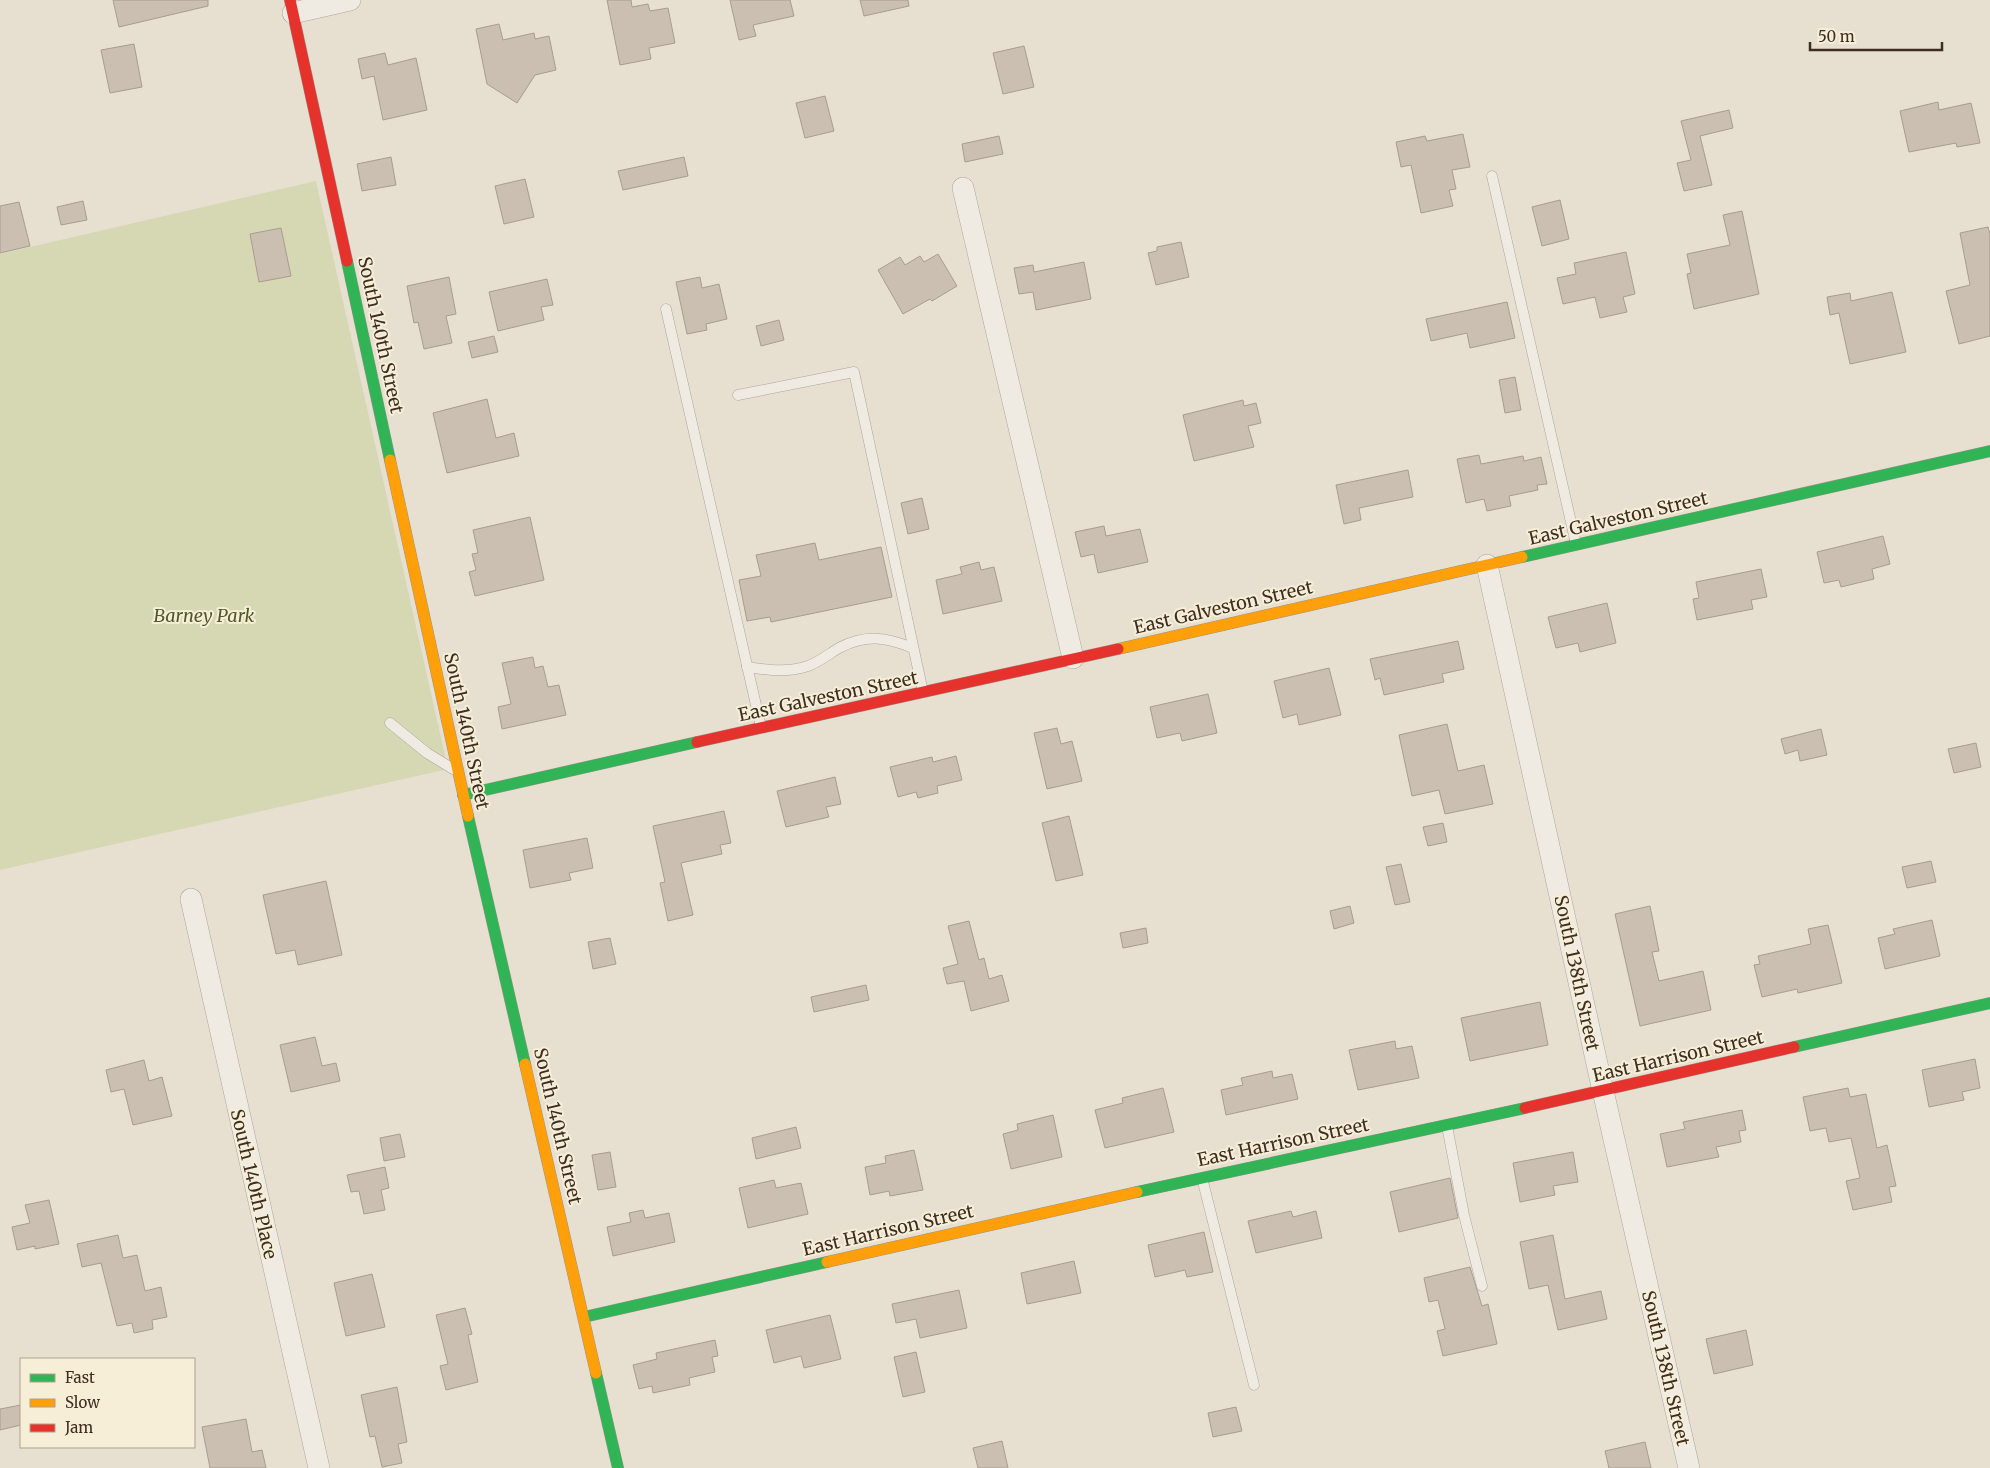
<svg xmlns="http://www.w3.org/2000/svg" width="1990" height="1468" viewBox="0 0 1990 1468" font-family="Merriweather,serif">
<rect width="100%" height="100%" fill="#e7e0d1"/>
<path fill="#d6d7b3" d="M316,181L448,769L0,870V254Z"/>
<g fill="#cbbfb2" stroke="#a89c90">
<path d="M113,0H208V6L119,27Z"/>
<path d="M607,0H631L632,7L648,4L650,11L668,8L675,43L649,48L651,59L620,65Z"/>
<path d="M730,0H790L794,16L753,25L756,36L739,40Z"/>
<path d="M860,0H908L909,6L864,16Z"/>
<path d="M499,24L503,40L534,33L535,39L549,36L556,70L535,75L517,103L487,84L476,29Z"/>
<path d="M134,44L142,87L110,93L101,50Z"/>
<path d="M1024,46L1034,87L1003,94L993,53Z"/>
<path d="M385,53L388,65L416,58L427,110L383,120L374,76L362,79L358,59Z"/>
<path d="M825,96L834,131L805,138L796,103Z"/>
<path d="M1938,102L1939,110L1971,103L1980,143L1957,147L1956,143L1909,152L1900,111Z"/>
<path d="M1729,110L1733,128L1700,136L1712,185L1684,191L1677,163L1691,160L1681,121Z"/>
<path d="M1463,134L1470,167L1452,170L1456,189L1449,190L1453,206L1421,213L1411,165L1401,167L1396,142L1425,136L1427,141Z"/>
<path d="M999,136L1003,154L965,162L962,144Z"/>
<path d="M391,157L396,185L362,191L357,164Z"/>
<path d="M684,157L688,176L623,190L618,171Z"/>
<path d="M525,179L534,217L504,224L495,186Z"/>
<path d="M1560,200L1569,239L1542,246L1532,207Z"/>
<path d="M83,201L87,220L61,225L57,207Z"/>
<path d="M19,202L30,246L0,253V206Z"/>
<path d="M1742,211L1759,294L1694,309L1687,274L1691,273L1687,254L1730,245L1723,215Z"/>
<path d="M1988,227L1990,234V336L1959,344L1946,291L1970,285L1960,233Z"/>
<path d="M281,228L291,276L259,282L250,234Z"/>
<path d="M1181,242L1189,277L1156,285L1148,253L1157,251V247Z"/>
<path d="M1626,252L1635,294L1623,297L1627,312L1600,318L1595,297L1563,304L1557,278L1576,274L1574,263Z"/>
<path d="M938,254L957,286L932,301L930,299L903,314L878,270L900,257L905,265L920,256L924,262Z"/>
<path d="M1084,262L1091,299L1036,310L1033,292L1019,294L1014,268L1033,265L1034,272Z"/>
<path d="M449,277L456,314L446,316L452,343L424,349L418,322L414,323L407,286Z"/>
<path d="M700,277L702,288L719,284L727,319L706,324L707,330L687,334L676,282Z"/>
<path d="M547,279L553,305L541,307L544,320L498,331L489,292Z"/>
<path d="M1892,292L1906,352L1850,364L1839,313L1830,315L1827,297L1850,293L1851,301Z"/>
<path d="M1507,302L1515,338L1470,348L1467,333L1431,341L1426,319Z"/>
<path d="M779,320L784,340L761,346L756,326Z"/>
<path d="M494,336L498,352L472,358L468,342Z"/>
<path d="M1515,377L1521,410L1505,413L1499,380Z"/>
<path d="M487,399L496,438L514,433L519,456L447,473L433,413Z"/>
<path d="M1243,400L1244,406L1256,403L1261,423L1248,426L1254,447L1194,461L1183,415Z"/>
<path d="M1479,455L1481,464L1523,456L1524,461L1541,457L1547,484L1537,485L1538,490L1509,496L1511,506L1487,511L1484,499L1466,503L1457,459Z"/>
<path d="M1408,470L1413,497L1359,508L1361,520L1344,524L1336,485Z"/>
<path d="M922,498L929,529L908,534L901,503Z"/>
<path d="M530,517L544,580L475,596L469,572L476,570L472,554L478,553L473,530Z"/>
<path d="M1104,526L1106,536L1140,529L1148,562L1098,573L1094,554L1081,557L1075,532Z"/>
<path d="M1883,536L1890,564L1872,569L1874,579L1841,587L1839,580L1824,583L1817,552Z"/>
<path d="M815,543L819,560L881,547L892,597L771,622L770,617L747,621L739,580L761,576L756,555Z"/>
<path d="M979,562L981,570L994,567L1002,601L943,614L936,580L962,574L960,567Z"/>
<path d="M1761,569L1767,597L1751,600L1753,609L1697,620L1693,599L1699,598L1696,582Z"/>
<path d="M1607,603L1616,643L1580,652L1578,643L1556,648L1548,617Z"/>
<path d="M1458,641L1464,669L1442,674L1444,682L1384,695L1380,678L1375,680L1370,659Z"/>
<path d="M533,657L535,668L543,666L548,687L559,685L566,715L502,729L498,707L511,704L502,663Z"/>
<path d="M1329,668L1341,715L1299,725L1297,714L1283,718L1274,681Z"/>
<path d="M1208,694L1217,733L1182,741L1180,733L1157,738L1150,707Z"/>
<path d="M1447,724L1458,771L1484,765L1493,804L1445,814L1439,790L1412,796L1399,735Z"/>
<path d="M1057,728L1061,744L1072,741L1082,781L1047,789L1034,733Z"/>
<path d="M1821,729L1827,755L1800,761L1798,750L1785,754L1781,739Z"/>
<path d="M1976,743L1981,767L1954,773L1948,749Z"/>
<path d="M956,756L962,780L937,786L938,793L918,798L916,792L898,797L890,767L932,757L933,762Z"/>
<path d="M835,777L841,804L826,807L829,817L786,827L777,791Z"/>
<path d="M724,811L731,843L720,845L722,854L681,863L693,915L668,921L660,883L665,882L653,826Z"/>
<path d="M1069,816L1083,875L1056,881L1042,823Z"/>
<path d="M1443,823L1447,842L1428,846L1423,827Z"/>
<path d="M587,838L593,868L569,873L571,880L530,888L523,850Z"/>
<path d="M1931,861L1936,882L1907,888L1902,867Z"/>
<path d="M1401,864L1410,902L1395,905L1386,867Z"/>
<path d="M326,881L342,955L298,965L295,950L276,954L263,895Z"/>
<path d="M1350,906L1354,923L1334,929L1330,911Z"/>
<path d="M1650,906L1659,951L1652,952L1659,981L1703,971L1711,1010L1640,1026L1615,914Z"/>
<path d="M1932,920L1940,956L1885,969L1878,938L1895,934L1893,929Z"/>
<path d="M969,921L979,960L984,958L989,979L1002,975L1009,1001L971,1011L964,981L947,984L943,968L958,964L948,926Z"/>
<path d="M1828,925L1842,983L1798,993L1797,989L1762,997L1754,965L1760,964L1758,956L1811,944L1808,929Z"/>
<path d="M1146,928L1148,943L1123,948L1120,933Z"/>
<path d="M610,938L616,964L593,969L588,942Z"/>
<path d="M866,985L869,1000L814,1012L811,997Z"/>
<path d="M1540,1002L1548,1045L1470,1061L1461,1018Z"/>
<path d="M315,1037L322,1066L336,1063L340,1081L291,1092L280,1045Z"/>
<path d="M1395,1041L1396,1049L1412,1046L1419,1078L1358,1090L1349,1050Z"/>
<path d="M1975,1059L1980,1088L1962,1092L1964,1100L1929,1107L1922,1070Z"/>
<path d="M144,1060L149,1081L162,1077L172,1116L133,1125L124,1089L111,1092L106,1070Z"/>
<path d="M1272,1071L1273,1078L1292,1074L1298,1099L1226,1115L1221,1090L1243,1085L1241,1078Z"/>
<path d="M1163,1088L1174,1132L1105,1148L1095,1110L1123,1103L1122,1098Z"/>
<path d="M1848,1088L1850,1097L1866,1094L1877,1148L1887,1145L1896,1186L1889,1187L1892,1202L1853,1210L1846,1181L1860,1178L1851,1138L1829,1142L1826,1128L1810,1131L1803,1097Z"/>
<path d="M1742,1110L1746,1130L1739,1131L1741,1142L1716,1147L1719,1157L1667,1167L1660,1134L1685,1129L1683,1122Z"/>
<path d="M1053,1115L1062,1157L1011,1169L1003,1134L1018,1130L1017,1124Z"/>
<path d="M796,1127L801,1148L756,1159L752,1138Z"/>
<path d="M400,1134L405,1157L384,1161L380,1138Z"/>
<path d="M914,1150L923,1190L890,1196L889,1191L870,1195L865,1167L886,1163L885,1156Z"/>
<path d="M610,1152L616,1187L598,1190L592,1155Z"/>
<path d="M1573,1152L1578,1182L1553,1186L1555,1195L1520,1202L1513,1163Z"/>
<path d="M385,1167L389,1188L381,1190L385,1210L364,1214L359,1191L351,1192L347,1175Z"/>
<path d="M1450,1178L1458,1218L1399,1232L1390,1192Z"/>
<path d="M774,1180L776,1188L801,1183L808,1214L748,1228L739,1188Z"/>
<path d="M49,1200L59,1244L35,1249V1246L17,1250L12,1227L30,1223L25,1205Z"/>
<path d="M643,1210L645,1218L669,1213L675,1242L613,1256L607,1227L631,1222L629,1213Z"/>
<path d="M1291,1211L1293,1217L1316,1211L1322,1238L1256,1253L1248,1221Z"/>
<path d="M1204,1232L1213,1272L1187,1277L1185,1270L1155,1277L1148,1245Z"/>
<path d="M118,1235L123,1258L137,1255L145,1291L161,1287L167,1317L152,1320L153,1329L134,1333L132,1323L117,1326L101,1263L82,1267L77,1244Z"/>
<path d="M1553,1235L1565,1299L1601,1291L1607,1319L1558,1330L1548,1285L1529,1289L1520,1242Z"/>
<path d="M1074,1261L1081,1293L1027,1304L1021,1273Z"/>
<path d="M1470,1267L1482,1306L1488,1304L1497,1344L1443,1356L1437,1331L1445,1329L1438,1300L1429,1302L1424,1278Z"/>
<path d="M372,1274L385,1327L346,1336L334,1283Z"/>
<path d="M959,1290L967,1328L920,1338L916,1319L896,1323L892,1304Z"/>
<path d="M465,1308L472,1334L468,1335L478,1382L446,1390L440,1366L448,1364L436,1315Z"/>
<path d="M830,1315L841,1359L804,1368L801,1356L774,1363L766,1330Z"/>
<path d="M1746,1330L1753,1365L1714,1374L1706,1339Z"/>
<path d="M715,1340L718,1356L712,1357L715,1372L689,1378L690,1385L653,1393L652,1386L639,1389L633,1365L657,1359L656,1353Z"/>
<path d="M916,1352L925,1392L903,1397L894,1357Z"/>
<path d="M397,1387L407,1442L398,1444L402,1463L382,1467L375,1436L370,1437L361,1395Z"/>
<path d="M21,1405V1425L0,1430V1409Z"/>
<path d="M1236,1407L1242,1431L1213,1437L1208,1413Z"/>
<path d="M246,1419L252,1452L262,1450L266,1468H210L202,1427Z"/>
<path d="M1002,1441L1008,1468H978L973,1448Z"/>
<path d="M1645,1442L1651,1468H1609L1605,1451Z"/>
</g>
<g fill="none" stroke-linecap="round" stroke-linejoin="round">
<defs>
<g id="lane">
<path d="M1492,176L1576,544"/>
<path d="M666,309L761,727"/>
<path d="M738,395L854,372L923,692"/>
<path d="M747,667C769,670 787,673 808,666C819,662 829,654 839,648C866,634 886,637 913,648"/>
<path d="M390,723L427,753L453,769"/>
<path d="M1447,1126L1464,1215L1482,1286"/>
<path d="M1202,1178L1254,1385"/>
</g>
<g id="street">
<path d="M293,13L350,0"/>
<path d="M963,188L1073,658"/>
<path d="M1487,565L1603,1091L1689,1468"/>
<path d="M191,899L319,1468"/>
</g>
<g id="fast">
<path d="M347,261L390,460"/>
<path d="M1522,557L1990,451"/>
<path d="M463,795L697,742"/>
<path d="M468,816L525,1064"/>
<path d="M1794,1047L1990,1003"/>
<path d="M1137,1192L1525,1108"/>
<path d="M584,1317L827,1262"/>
<path d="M596,1373L618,1468"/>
</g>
<g id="slow">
<path d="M390,460L468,816"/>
<path d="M1118,649L1522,557"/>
<path d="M525,1064L596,1373"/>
<path d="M827,1262L1137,1192"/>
</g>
<g id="jam">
<path d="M290,0L347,261"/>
<path d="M697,742L1118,649"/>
<path d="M1525,1108L1794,1047"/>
</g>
</defs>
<use href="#lane" stroke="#ada599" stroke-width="11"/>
<use href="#street" stroke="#ada599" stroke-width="22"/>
<use href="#fast" stroke="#9c958a" stroke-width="12"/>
<use href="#slow" stroke="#9c958a" stroke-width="12"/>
<use href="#jam" stroke="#9c958a" stroke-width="12"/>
<use href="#lane" stroke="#efebe3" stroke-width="10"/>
<use href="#street" stroke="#efebe3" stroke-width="21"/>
<use href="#fast" stroke="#30b455" stroke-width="11"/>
<use href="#slow" stroke="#ff9f0a" stroke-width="11"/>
<use href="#jam" stroke="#e5322d" stroke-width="11"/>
</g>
<g text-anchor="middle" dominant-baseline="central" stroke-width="4" stroke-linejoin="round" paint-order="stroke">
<g font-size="18" fill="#3d2e20" stroke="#f7eed8">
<text transform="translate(381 335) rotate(78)">South 140th Street</text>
<text transform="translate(1618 518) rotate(-13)">East Galveston Street</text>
<text transform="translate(1223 607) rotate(-13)">East Galveston Street</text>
<text transform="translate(828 696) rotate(-12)">East Galveston Street</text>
<text transform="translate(467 731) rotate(78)">South 140th Street</text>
<text transform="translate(1577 973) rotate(78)">South 138th Street</text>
<text transform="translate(1678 1056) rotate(-13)">East Harrison Street</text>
<text transform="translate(558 1126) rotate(77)">South 140th Street</text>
<text transform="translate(1283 1142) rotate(-12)">East Harrison Street</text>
<text transform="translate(254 1184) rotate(77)">South 140th Place</text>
<text transform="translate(888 1230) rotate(-13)">East Harrison Street</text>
<text transform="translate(1666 1368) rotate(77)">South 138th Street</text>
</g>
<g font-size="18" font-style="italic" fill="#4d5a26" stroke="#f7eed8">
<text x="204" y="615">Barney Park</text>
</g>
</g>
<rect x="20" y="1358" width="175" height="90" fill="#f7eed8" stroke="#ada18e"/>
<rect x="30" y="1374" width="25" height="8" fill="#30b455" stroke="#ada18e"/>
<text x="65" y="1383" font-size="15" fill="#3d2e20">Fast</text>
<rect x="30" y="1399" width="25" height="8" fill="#ff9f0a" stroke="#ada18e"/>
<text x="65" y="1408" font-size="15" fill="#3d2e20">Slow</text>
<rect x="30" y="1424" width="25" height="8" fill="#e5322d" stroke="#ada18e"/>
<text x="65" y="1433" font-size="15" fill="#3d2e20">Jam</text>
<path d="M1810 42v8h132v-8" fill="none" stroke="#3d2e20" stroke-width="2.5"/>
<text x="1818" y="42" font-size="15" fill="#3d2e20" stroke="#f7eed8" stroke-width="4" paint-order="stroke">50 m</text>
</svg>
